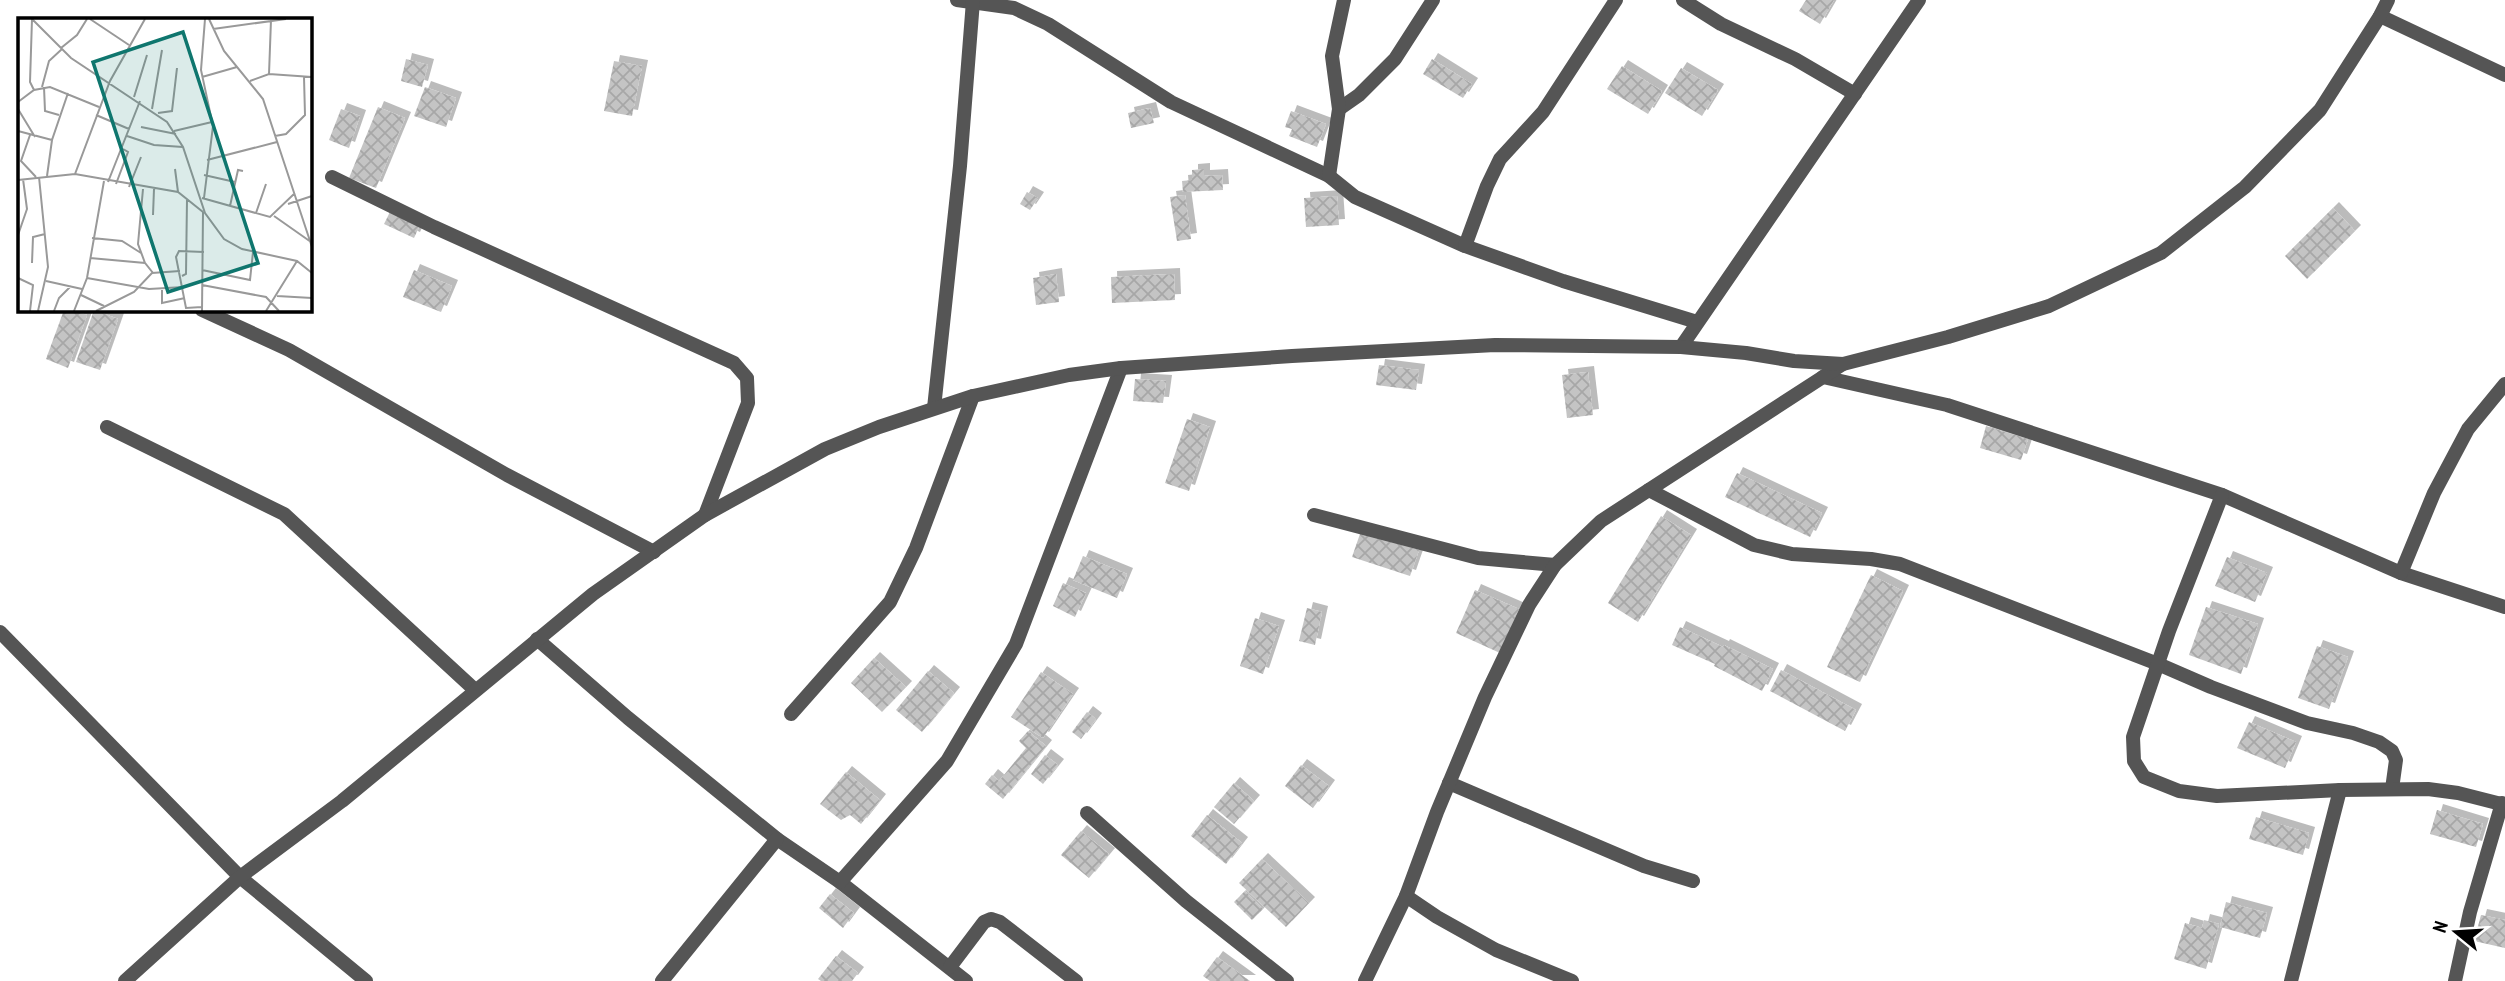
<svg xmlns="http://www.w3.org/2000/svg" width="2505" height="981" viewBox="0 0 2505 981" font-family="'PT Sans Narrow',sans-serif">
<defs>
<pattern id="building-cross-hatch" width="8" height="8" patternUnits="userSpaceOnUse" patternTransform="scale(1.75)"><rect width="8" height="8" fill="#c4c4c4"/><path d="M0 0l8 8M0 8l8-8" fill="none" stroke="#a7a7a7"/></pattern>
<filter id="shadow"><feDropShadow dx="6" dy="-6" stdDeviation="0" flood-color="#0004"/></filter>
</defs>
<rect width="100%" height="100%" fill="#fff"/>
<g fill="url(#building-cross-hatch)" filter="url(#shadow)">
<path d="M1806,0H1834L1820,24L1799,11Z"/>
<path d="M406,59L428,65L422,87L401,81Z"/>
<path d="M1432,59L1472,84L1463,98L1423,74Z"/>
<path d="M614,61L642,66L632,116L604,111Z"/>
<path d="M1622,66L1662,91L1648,114L1607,89Z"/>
<path d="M1681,68L1718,90L1702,116L1665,93Z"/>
<path d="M425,87L456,98L446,127L414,116Z"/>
<path d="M378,107L405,118L376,188L349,178Z"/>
<path d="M1150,108L1154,123L1131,128L1128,113Z"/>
<path d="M341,109L360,116L349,148L329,140Z"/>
<path d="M1291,111L1326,124L1317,147L1289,136L1292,129L1285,127Z"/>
<path d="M1204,169V176L1222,175L1223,190L1183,192L1182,181L1192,180V170Z"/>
<path d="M1027,192L1038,198L1030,210L1020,204Z"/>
<path d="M1185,195L1191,239L1177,241L1170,197Z"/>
<path d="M1337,196L1339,225L1306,227L1304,198Z"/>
<path d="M2333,208L2355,231L2307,279L2285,256Z"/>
<path d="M390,212L420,225L414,238L384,224Z"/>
<path d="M414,270L452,286L441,312L403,297Z"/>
<path d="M1056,274L1059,302L1036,305L1033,278Z"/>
<path d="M1174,274L1175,300L1112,303L1111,277Z"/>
<path d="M64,310H72L87,315L68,368L46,359Z"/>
<path d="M94,310L118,319L100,370L76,362Z"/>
<path d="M1379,365L1419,370L1416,390L1376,385Z"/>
<path d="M1588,372L1593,415L1567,418L1562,375Z"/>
<path d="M1135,379L1166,381L1163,403L1133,401Z"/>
<path d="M1187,419L1210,427L1189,491L1165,483Z"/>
<path d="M1986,426L2028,439L2021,460L1980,448Z"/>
<path d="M1737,473L1822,513L1810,537L1725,497Z"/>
<path d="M1661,516L1691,535L1638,622L1608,603Z"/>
<path d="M1361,531L1419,550L1410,576L1352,557Z"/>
<path d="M1083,556L1127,574L1117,598L1073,580Z"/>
<path d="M2227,557L2267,573L2255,602L2215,586Z"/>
<path d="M1871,575L1903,591L1860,682L1827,667Z"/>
<path d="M1063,583L1086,593L1075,617L1053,606Z"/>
<path d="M1475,590L1519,609L1500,653L1456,633Z"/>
<path d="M2206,607L2258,624L2241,674L2189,655Z"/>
<path d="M1307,608L1322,612L1315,645L1299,641Z"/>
<path d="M1255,618L1279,626L1263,674L1240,666Z"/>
<path d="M1680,627L1723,647L1724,645L1773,669L1762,691L1714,666L1715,664L1672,645Z"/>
<path d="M2317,646L2348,657L2329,709L2298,698Z"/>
<path d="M874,658L906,687L882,712L851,683Z"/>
<path d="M1781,670L1856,710L1845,731L1770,691Z"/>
<path d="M928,671L954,693L922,732L896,710Z"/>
<path d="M1041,672L1073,694L1043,738L1011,717Z"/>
<path d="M1087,712L1096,719L1081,739L1072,732Z"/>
<path d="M2249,722L2296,742L2285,768L2237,748Z"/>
<path d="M1028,731L1046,746L1003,799L985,784L992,775L999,781L1026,748L1019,741Z"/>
<path d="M1045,755L1058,765L1043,784L1031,774Z"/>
<path d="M1301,765L1329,786L1313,808L1285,786Z"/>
<path d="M846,772L880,800L861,824L850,815L841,820L820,804Z"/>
<path d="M1234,783L1254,801L1234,824L1214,807Z"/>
<path d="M2437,810L2483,824L2476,847L2430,834Z"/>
<path d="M1207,815L1242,843L1226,864L1191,836Z"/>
<path d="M2256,817L2309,833L2303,855L2249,839Z"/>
<path d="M1081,831L1109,854L1089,878L1061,855Z"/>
<path d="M1262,859L1309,903L1286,927L1239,883Z"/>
<path d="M1245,891L1263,909L1252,920L1234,902Z"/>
<path d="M830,894L854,913L843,928L819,908Z"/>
<path d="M2226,902L2267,913L2260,938L2220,927Z"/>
<path d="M2481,915L2505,920V948L2474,941Z"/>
<path d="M2204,920L2219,924L2206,969L2174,959L2185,923L2202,928Z"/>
<path d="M836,956L858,973L852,981H821L818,979Z"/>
<path d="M1217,957L1250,981H1210L1203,976Z"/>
</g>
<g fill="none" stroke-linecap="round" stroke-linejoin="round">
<g stroke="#555" stroke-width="14">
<path d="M957,0L1014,8L1048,24L1171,102L1329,176L1355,197L1465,246L1563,281L1697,322"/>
<path d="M1683,0L1721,24L1795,59L1855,94"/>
<path d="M2380,16L2505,75"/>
<path d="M1339,109L1359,95L1395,59L1433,0"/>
<path d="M1329,176L1339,109L1332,56L1344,0"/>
<path d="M332,177L434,227L734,363L747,378L748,403L705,515"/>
<path d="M1465,246L1487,186L1500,159L1543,112L1616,0"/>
<path d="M202,310L289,350L507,475L654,552"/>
<path d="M1681,347L1919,0"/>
<path d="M1823,377L1947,405L2222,495L2401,573L2505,607"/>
<path d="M934,408L960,166L973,1"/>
<path d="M107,427L284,514L475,690"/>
<path d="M1649,490L1754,545L1792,554L1871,559L1900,564L2158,664L2211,687L2307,723L2353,733L2379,742L2392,751L2396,760L2392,789"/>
<path d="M2222,495L2169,631L2133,737L2134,761L2144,777L2179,791L2217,796L2340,790L2428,789L2458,793L2505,805"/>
<path d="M1314,515L1478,558L1555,565"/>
<path d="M2401,573L2434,493L2468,429L2505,384"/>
<path d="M0,632L240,877L366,981"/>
<path d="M537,639L628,718L777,839L840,882L966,981"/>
<path d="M791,714L890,602L916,548L973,396"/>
<path d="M1449,783L1644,866L1693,881"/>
<path d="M1087,813L1186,901L1287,981"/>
<path d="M840,882L947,761L1016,644L1121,368"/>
<path d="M1406,896L1437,917L1496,950L1572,981"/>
<path d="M950,967L984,922L991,919L1000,922L1076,981"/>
<path d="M662,981L777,839"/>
<path d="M1365,981L1406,896L1437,812L1485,697L1529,605L1555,565L1601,521L1843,364"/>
<path d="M2291,981L2340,790"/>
<path d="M2455,981L2470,912L2502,803"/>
</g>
<path stroke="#555" stroke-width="14" d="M125,981L240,877L342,801L593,594L705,515L825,449L879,427L973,396L1069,375L1121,368L1292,356L1495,345L1681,347L1746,353L1794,361L1843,364L1948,337L2049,306L2161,253L2245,187L2320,110L2380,16L2388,0"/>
</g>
<g transform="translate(18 18)">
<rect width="294" height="294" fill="#fff"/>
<path fill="none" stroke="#999" stroke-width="2" d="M14,1L53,40L149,104L165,129L187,195L206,221L224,231L279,243L294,255M14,1L12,64L16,72M72,1L111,27M191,1L206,33L245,81L294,229M195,11L268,1M43,30L59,17L69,1M251,56L253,2M184,59L219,49M232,63L251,56L294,59M24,69L31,43L44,31M26,69L27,93L41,97M116,79L129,37M0,84L16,72L32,69L81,89M0,91L17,119M134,91L144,32M140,95L154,93L159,50M78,97L111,111M123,109L158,116M0,113L34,122M156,113L194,104M12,117L3,143L18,159M109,118L136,127L165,129M257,118L268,116L287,97L286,59M189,142L259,124M157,151L160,174M57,156L92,63L127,1M186,157L217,164M29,158L34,122L50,75M0,162L57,156L160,174L185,194M90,164L122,83M98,166L110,134L105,131M111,169L123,139M125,171L120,226L127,245M184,180L252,199L277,175M186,180L195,108L183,52L187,1M270,186L294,178M212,188L220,152L225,153M238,195L248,166M135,197L136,171M256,198L293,224M0,217L9,191L5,161M74,220L104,223L123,235M72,240L127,245L135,255M14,245L15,219L27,216M184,252L232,262L235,234M164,258L168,256L169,181M0,260L15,267L12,293M69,260L131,271L166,269M28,263L64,271M184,267L248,279L261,293M144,270V285L167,280M63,277L86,288M259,278L294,280M184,289L168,290L158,239L161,233L186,234M20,293L30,249L21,159M36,293L41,280L53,268M56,293L69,260L86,163M78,293L116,274L134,255L162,253M184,293L185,194M248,293L279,243"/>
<path fill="#0f766e" fill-opacity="0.15" stroke="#0f766e" stroke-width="3.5" d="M165,14L240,245L150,274L75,44Z"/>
<rect width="294" height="294" fill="none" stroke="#000" stroke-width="3.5"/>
</g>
<g transform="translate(2456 932) rotate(288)" stroke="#ffffff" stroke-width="5" paint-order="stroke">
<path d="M0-5L12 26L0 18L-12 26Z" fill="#000000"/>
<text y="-10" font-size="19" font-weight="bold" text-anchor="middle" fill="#000000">N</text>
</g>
</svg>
